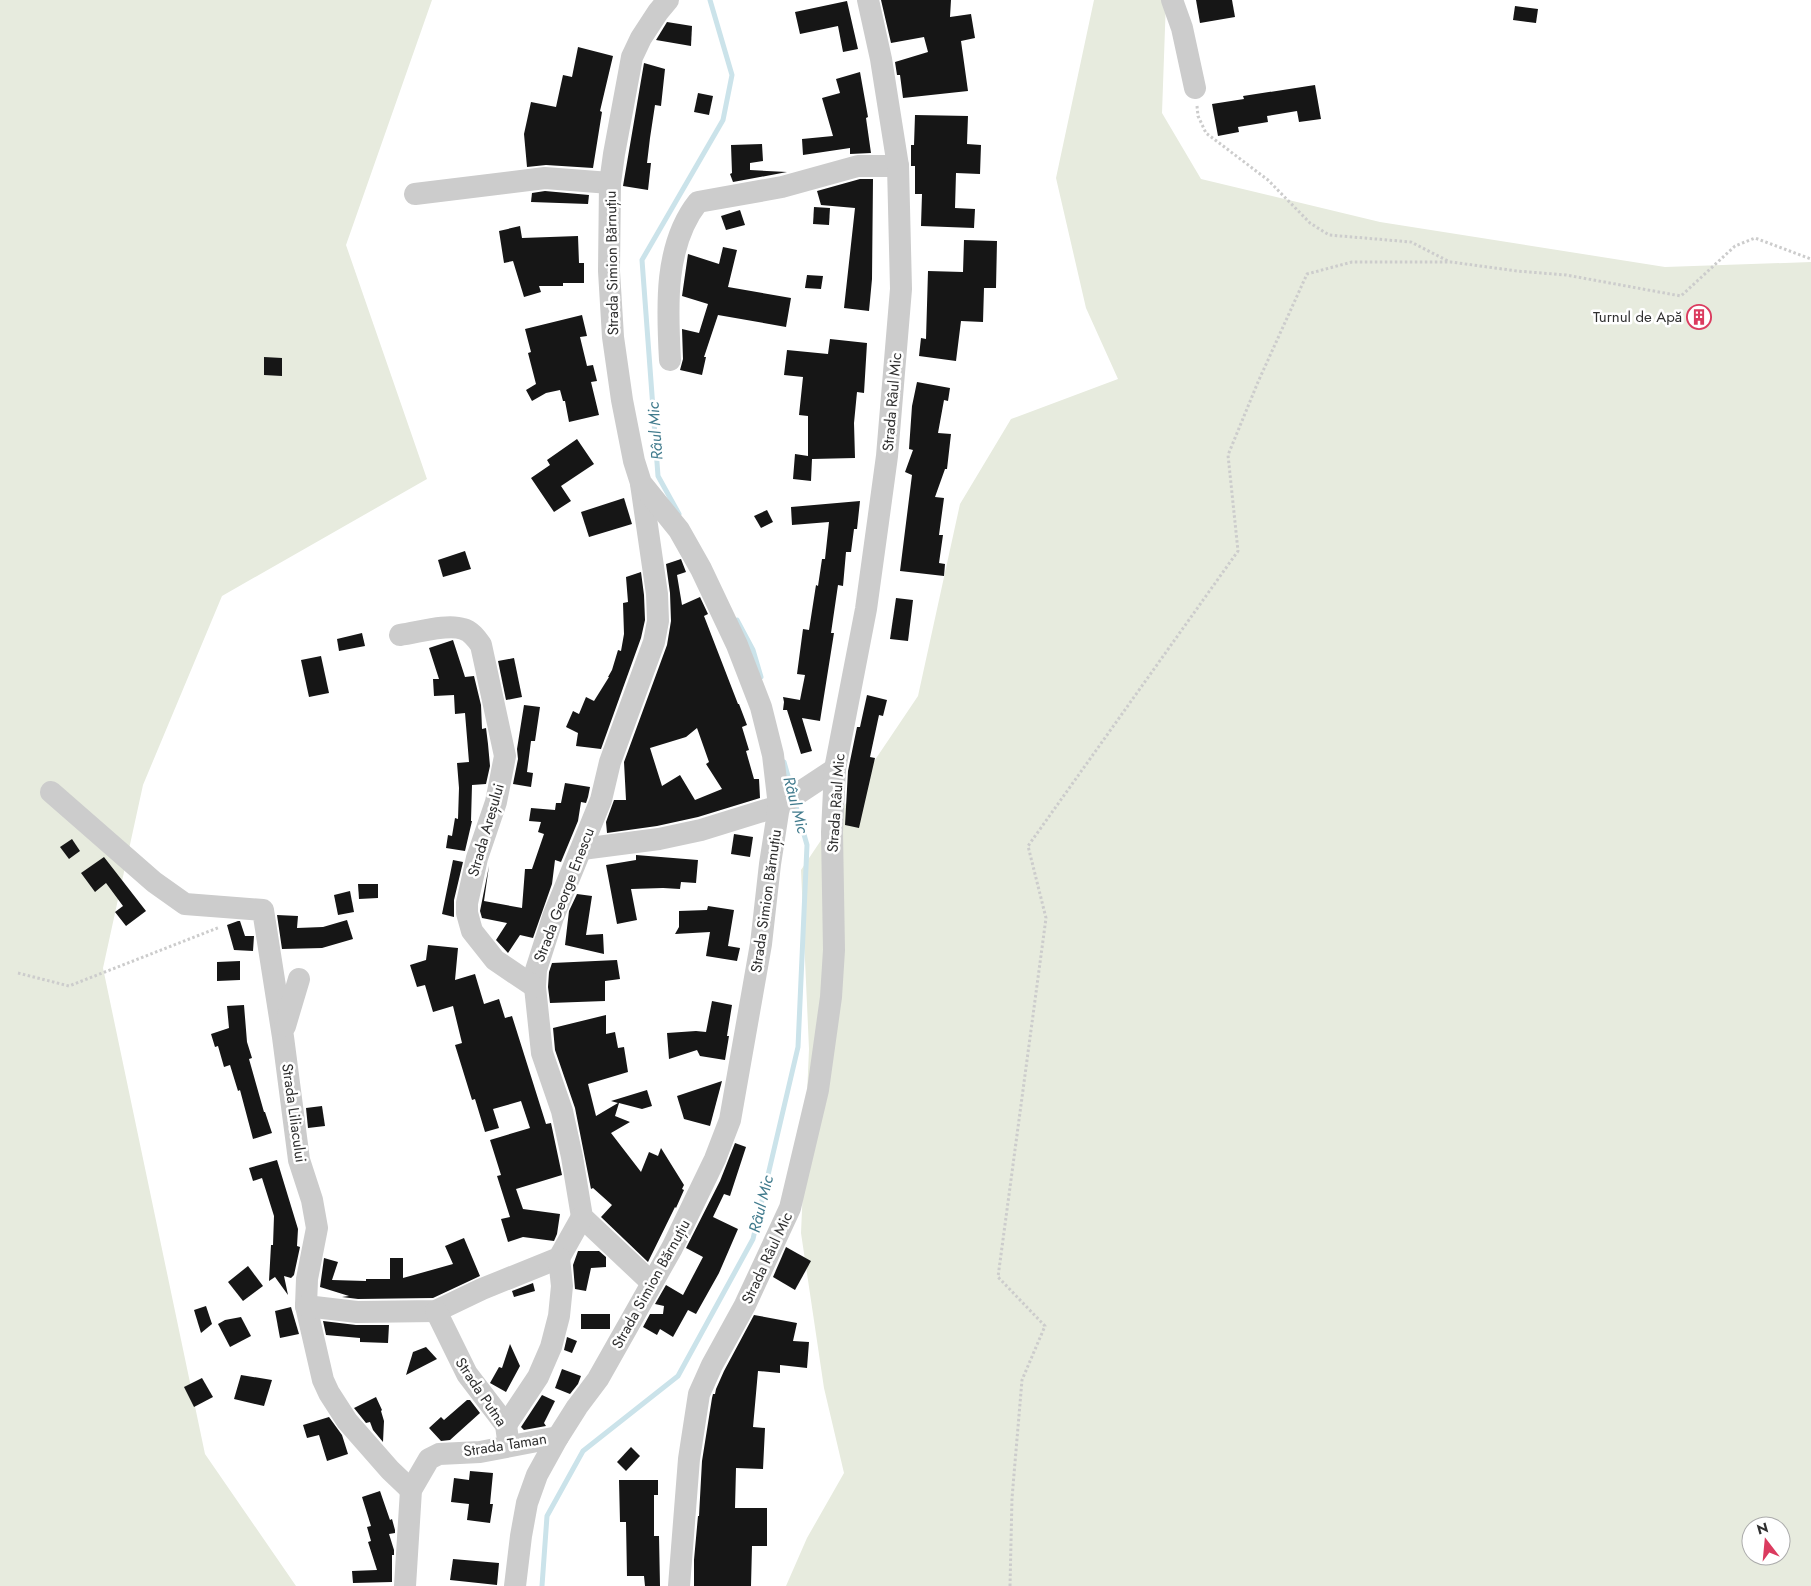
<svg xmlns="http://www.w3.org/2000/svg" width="1811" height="1586" viewBox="0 0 1811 1586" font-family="Jost,sans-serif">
<rect width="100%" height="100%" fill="#fff"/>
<g fill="#e7ebde" fill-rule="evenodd">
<path d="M0,0H432L346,245L427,479L222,596L143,785L103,968L205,1454L296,1586H0Z"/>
<path d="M1094,0H1166L1162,113L1201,179L1380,222L1665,267L1811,262V1586H786L807,1538L844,1473L824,1388L801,1233L809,1049L801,870L918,696L960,504L1011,419L1118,379L1086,308L1056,178ZM1751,1526H1781V1556H1751Z"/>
</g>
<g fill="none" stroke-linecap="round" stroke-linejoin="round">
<g stroke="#cbe3ea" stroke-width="5">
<path d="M679,514L658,476L642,260L723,120L732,75L710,0"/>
<path d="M737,620L753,650L761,677"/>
<path d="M784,762L792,790"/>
<path d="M542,1586L547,1516L583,1451L678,1376L753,1239L798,1047L807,845L795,803"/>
</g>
</g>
<g fill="#161616" fill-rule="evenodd">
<path d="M881,0H951L950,17L971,14L975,38L961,41L968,91L903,98L900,75H897L895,62L928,52L924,37L891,43Z"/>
<path d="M1196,0H1232L1235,17L1200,23Z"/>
<path d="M847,1L858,49L843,52L838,26L800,34L795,12Z"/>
<path d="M1515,6L1538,9L1536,23L1513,20Z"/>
<path d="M667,22L692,26L691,46L656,40Z"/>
<path d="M578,47L613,56L600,111L602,112L593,168L546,165L527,167L524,134L531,102L556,107L563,75L572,77Z"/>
<path d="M644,63L665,69L661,106L655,105L650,138L647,163H651L648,190L623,186Z"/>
<path d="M860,72L868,117L866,118L871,153L850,154V148L803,155L802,139L833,136L822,98L840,93L836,79Z"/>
<path d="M1315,85L1321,119L1299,122L1297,111L1267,116L1268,122L1238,127L1239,132L1218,136L1212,104L1244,99L1243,96Z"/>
<path d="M698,93L713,96L709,115L694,112Z"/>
<path d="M915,115L968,116L967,144L981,145L980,174L956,173L955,208L975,209L974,228L921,226L922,194H915V166H911V145H914Z"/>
<path d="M762,144L763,161L750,163V170L787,172L733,182L730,174L732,173L731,145Z"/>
<path d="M860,179H873L872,279L869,311L844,308L855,208L821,205L817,191Z"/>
<path d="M545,191L589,195L588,204L531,202L532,193Z"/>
<path d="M814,207L830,208L829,225L813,224Z"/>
<path d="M740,210L745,225L726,230L721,216Z"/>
<path d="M520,226L522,238L578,236L579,263H584V283H563V286H539L541,292L524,297L513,261L504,263L499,231Z"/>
<path d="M964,240L997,241L996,288H984L983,322L961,321L956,361L919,356L921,338L926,339L928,271L963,272Z"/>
<path d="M723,247L737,250L728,287L791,298L786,327L718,315L704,357H706L702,375L680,370L683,359L682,329L699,333L708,304L682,296L688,254L719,264Z"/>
<path d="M807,275L823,276L821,289L805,288Z"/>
<circle cx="1699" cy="317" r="8"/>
<path d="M582,315L587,336L580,337L587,366L593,365L597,381L591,382L599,415L569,422L565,401H563L560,390L546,393L532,401L526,390L536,384L528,353L531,352L525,329Z"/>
<path d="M830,339L867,343L864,393L857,392L854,423L855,458L812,459L811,481L793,479L795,454L808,456V416L799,415L803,377L784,375L787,350L828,354Z"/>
<path d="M264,357L282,358V376L264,375Z"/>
<path d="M917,382L950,388L948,401L944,400L938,433L951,434L947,469H945L935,497L944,498L939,535H943L939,563L945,564L944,576L900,571L912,475L905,472L913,450L909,449L912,406Z"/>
<path d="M577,439L594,464L561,486L571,501L554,512L531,478L550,465L547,460Z"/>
<path d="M624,498L632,524L589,537L581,512Z"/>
<path d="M860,501L857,529H854L851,552H846L843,586L838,585L831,633H834L820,721L802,718L812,751L801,754L787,710H783L784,702L783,697L800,700L805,675L797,674L803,629L809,630L816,585L818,586L822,559H825L829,522L792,525L791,507Z"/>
<path d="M767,510L773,522L761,528L754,516Z"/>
<path d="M465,551L471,569L443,577L438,560Z"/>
<path d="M681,559L686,572L677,575L682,605L700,597L708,614L704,616L738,704H739L747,725L742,727L749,750L746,751L754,779H759L760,798L698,817L657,826L607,833L606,822L614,800H626L624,762L667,645L671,621L670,593L666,564ZM697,728L709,762L706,764L722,789L695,800L680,775L662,786L650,748L686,737Z"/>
<path d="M641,572L644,595L645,620L641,638L601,749L576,746L578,733L566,727L573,711L579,714L586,697L594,701L609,677H608L612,670L618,650L621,651L624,634L623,603L628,602L626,577Z"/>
<path d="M896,598L913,600L908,641L890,639Z"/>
<path d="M362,633L365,646L339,651L337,639Z"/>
<path d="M453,640L465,677L474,676L481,705L482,729L486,728L488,744L490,766L486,784L472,785L471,821H472L465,851L446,848L448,835L452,836L455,818L458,819L459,788L457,763L469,762L465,713L455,714L454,695L434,696L433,679H439L429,648Z"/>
<path d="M321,656L329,693L309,697L301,660Z"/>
<path d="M514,658L522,697L506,700L498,661Z"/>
<path d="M867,695L887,700L883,716L879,715L870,757L875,758L859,828L845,825L848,771L857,727H860Z"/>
<path d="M524,705L540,707L535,741H531L527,772L533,773L531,787L513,784L518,759L517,749Z"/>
<path d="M565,783L590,787L588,797L586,803L581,802L578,821L561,862L555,860L552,884L533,938L520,935L508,953L496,940L507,923L482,918L480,911L489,866L484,901L522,908L525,869H532L544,834L538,832L541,822L529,821L531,808L555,810L556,803H561Z"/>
<path d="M734,834L753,837L750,857L731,854Z"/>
<path d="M72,839L80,851L69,859L60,847Z"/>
<path d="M636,855L698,860L696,883L681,882L680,889L663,888L631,889L637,920L617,924L606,865L636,860Z"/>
<path d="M104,857L146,911L126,926L115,912L123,906L106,883L95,892L81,873Z"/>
<path d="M453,860L463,862L454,900V917L442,914Z"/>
<path d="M358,884H378V898L359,899Z"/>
<path d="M350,891L354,912L338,915L334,895Z"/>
<path d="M577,894L592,896L586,935L603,934L604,954L565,945L569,911Z"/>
<path d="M708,906L734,910L728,946L740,948L737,961L706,956L710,932L675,934L679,927V911L707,910Z"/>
<path d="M277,915L298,916L297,928L323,927L347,920L353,939L322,948L282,949Z"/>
<path d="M238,921H240L245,936H254L253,951L234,950L227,925Z"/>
<path d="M428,945L458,948L455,980L475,974L484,1004L499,999L505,1018L512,1016L546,1124L551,1123L562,1175L516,1189L523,1209L560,1214L557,1234L554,1241L523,1237L508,1242L501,1219L510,1217L497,1176L501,1175L490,1140L530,1128L521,1101L493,1109L499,1128L485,1132L475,1099L472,1100L455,1045L462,1043L453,1006L433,1012L425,985L417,987L410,965L426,960Z"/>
<path d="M617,960L620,979L605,981V1001L550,1003L548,987L549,972L552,963Z"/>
<path d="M240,961V980L217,981V962Z"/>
<path d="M712,1001L732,1005L727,1036H729L725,1060L700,1056L697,1050L669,1059L667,1033L696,1031L706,1032Z"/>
<path d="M244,1005L247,1042L252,1058L249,1059L264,1112H265L272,1133L253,1139L240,1090L238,1091L230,1065L224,1067L218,1046L215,1047L211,1034L229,1028L227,1006Z"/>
<path d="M606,1015V1034L615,1032L618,1048L624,1047L628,1072L588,1084L596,1116L618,1103L611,1101L647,1090L652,1106L642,1109L619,1103L615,1116L630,1122L611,1133L641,1172L649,1152L658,1156L661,1148L684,1185L682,1189L684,1190L676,1208L675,1207L648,1262L601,1217L612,1205L593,1188L591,1189L575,1108L555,1050L553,1028Z"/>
<path d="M722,1081L710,1126L684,1119L677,1096Z"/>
<path d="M322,1106L325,1126L308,1128L306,1108Z"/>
<path d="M735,1143L746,1147L730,1196L724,1194L713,1217L738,1229L719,1273L696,1314L688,1310L673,1337L660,1329L657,1335L643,1327L650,1314H663L664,1306L655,1304L666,1285L683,1295L703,1257L686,1248L720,1181Z"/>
<path d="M277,1160L298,1229L297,1246L300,1247L294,1275L291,1278L284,1276L288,1295L275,1277L269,1281L271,1245H273L274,1216L262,1178L253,1181L249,1168Z"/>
<path d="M464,1238L480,1276L433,1298L358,1299L342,1297L349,1296L320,1287L324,1258L338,1262L332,1280L366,1281V1279H390V1258H403V1278L453,1264L445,1246Z"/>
<path d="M786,1247L811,1261L795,1290L773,1277Z"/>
<path d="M578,1251H599L606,1257V1267L591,1268L586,1291L575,1289L573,1265Z"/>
<path d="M248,1266L263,1286L243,1301L228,1282Z"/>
<path d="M533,1283L535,1291L514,1297L512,1291Z"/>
<path d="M206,1306L212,1324L201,1333L194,1310Z"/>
<path d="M291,1307L299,1334L280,1338L275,1311Z"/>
<rect x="581" y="1314" width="29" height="15"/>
<path d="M754,1315L797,1323L793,1341L809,1342L807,1368L780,1365V1373L758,1371L753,1427L765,1428L763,1469L736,1468L735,1508H767V1546H752L751,1586H694V1560L698,1516H699L702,1461L712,1398L713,1394H715L716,1389L724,1371Z"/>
<path d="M241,1317L251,1336L230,1347L218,1324L225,1320Z"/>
<path d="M323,1321L356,1325H389L388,1343L360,1342V1338L326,1335Z"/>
<path d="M567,1337L577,1341L572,1353L564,1350Z"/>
<path d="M510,1344L520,1366L506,1392L490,1383L499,1367L502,1368Z"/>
<path d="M426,1347L437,1359L406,1375L413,1352Z"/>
<path d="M562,1369L581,1376L578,1384L570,1394L555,1388Z"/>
<path d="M241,1375L272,1380L264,1406L234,1399Z"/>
<path d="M202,1378L213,1397L194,1407L184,1387Z"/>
<path d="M542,1395L555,1401L544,1423L546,1426L524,1430L521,1427Z"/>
<path d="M376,1397L382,1410L381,1411L384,1421L383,1442L373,1430L370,1422L366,1423L354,1408Z"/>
<path d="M467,1400H470L480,1413L450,1440L441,1441L429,1428L441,1417L444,1420Z"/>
<path d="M329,1417L342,1435L348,1454L327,1461L319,1435L307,1438L303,1425Z"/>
<path d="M631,1447L640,1456L626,1471L617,1462Z"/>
<path d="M470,1471L493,1473L490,1504H493L490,1523L467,1520L469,1504L451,1502L454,1478L469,1480Z"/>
<path d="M619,1480H658V1495H654V1536H659L660,1586H645L644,1576H627L626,1522H620Z"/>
<path d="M380,1491L390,1520L392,1519L395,1530V1533L389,1534L394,1550V1555H392V1582L353,1583L352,1571L377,1570L368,1542L371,1541L367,1527L371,1526L362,1497Z"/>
<path d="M453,1559L499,1563L497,1585L450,1580Z"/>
</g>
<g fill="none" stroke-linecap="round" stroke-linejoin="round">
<g stroke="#ccc" stroke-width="3" stroke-dasharray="2.5 2.5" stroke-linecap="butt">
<path d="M1197,106L1198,116L1206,133L1268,180L1310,223L1329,235L1411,242L1448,261"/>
<path d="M18,973L69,986L220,927"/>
<path d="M1010,1586L1012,1498L1022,1380L1045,1326L998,1277L1046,918L1028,846L1238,551L1228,455L1258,382L1307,274L1352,262H1451L1517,271L1566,275L1681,296L1735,246L1755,238L1811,259"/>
</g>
<g stroke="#ccc" stroke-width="22">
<path d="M1172,0L1182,28L1195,88"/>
<path d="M415,194L545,178L610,183"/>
<path d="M670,360C667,307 664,245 698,202L782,187L858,166H898"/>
<path d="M641,484L657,594L658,621L654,642L610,762L601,800L553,917L536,970L535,987L542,1053L562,1111L572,1157L582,1217L652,1283"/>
<path d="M400,635C417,633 447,623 463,629C471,631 476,638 481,645L505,756L496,802L477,858L467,903V913L472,931L495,960L535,987"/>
<path d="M51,792L154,882L185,904L263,910L283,1037L299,1160L312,1200L317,1228L307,1279L306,1306L323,1380L329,1393L347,1421L390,1470L411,1490"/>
<path d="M582,849L659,839L701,830L779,806L835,769"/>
<path d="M285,1026L299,979"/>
<path d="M306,1306L357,1312L436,1311L482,1289L559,1258L582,1217"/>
<path d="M436,1311L467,1374L506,1425L508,1440"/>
<path d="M506,1425L538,1377L551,1347L559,1316L562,1286L559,1258"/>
<path d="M405,1586L411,1490L429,1459L439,1454L480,1452L558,1437"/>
<path d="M515,1586L521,1536L527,1503L537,1475L558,1437L577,1407L598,1379L672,1248L715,1159L730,1120L761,944L770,864L779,806L773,755L761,707L737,645L701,569L679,530L641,483L634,461L622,400L613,337L609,271L610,183L614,154L632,57L641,38L658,12L668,0"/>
<path d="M679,1586L689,1459L699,1394L712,1365L745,1305L790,1208L818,1090L831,997L834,950L832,832L835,769L866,609L878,522L887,456L901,289L898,166L881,59L868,0"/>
</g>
</g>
<defs>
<symbol id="building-ring" viewBox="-11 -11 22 22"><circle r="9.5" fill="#fff" stroke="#db3b5f" stroke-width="1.5"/><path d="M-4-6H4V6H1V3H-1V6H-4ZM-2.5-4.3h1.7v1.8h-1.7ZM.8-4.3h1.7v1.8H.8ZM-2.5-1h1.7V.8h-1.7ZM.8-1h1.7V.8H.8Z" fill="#db3b5f"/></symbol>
</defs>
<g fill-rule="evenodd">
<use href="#building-ring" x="1685" y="303" width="28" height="28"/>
</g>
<g text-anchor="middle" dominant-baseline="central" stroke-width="5" stroke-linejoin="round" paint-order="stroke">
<g font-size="15" fill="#2f2f2f" stroke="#fff">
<text transform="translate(612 263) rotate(-91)">Strada Simion Bărnuțiu</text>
<text transform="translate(892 402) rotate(-85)">Strada Râul Mic</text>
<text transform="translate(836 803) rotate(-86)">Strada Râul Mic</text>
<text transform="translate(486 830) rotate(-74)">Strada Areșului</text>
<text transform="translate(564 895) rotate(-69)">Strada George Enescu</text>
<text transform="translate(766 901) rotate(-82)">Strada Simion Bărnuțiu</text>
<text transform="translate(294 1113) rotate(82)">Strada Liliacului</text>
<text transform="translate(767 1258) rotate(-65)">Strada Râul Mic</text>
<text transform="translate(651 1284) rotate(-61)">Strada Simion Bărnuțiu</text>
<text transform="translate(481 1392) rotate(56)">Strada Putna</text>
<text transform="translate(505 1445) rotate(-9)">Strada Taman</text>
</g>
<g font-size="15" fill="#2f2f2f" stroke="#fff" text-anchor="end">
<text x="1682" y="317">Turnul de Apă</text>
</g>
<g font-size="16" font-style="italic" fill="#417b8d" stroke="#fff">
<text transform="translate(655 431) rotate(-94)">Râul Mic</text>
<text transform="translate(796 805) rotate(75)">Râul Mic</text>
<text transform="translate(761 1204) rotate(-76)">Râul Mic</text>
</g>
</g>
<g transform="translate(1766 1541) rotate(344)"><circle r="24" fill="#ffffff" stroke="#acacac"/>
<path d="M0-4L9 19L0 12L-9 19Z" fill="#db3b5f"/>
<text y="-8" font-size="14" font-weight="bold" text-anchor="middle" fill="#2f2f2f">N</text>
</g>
</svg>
